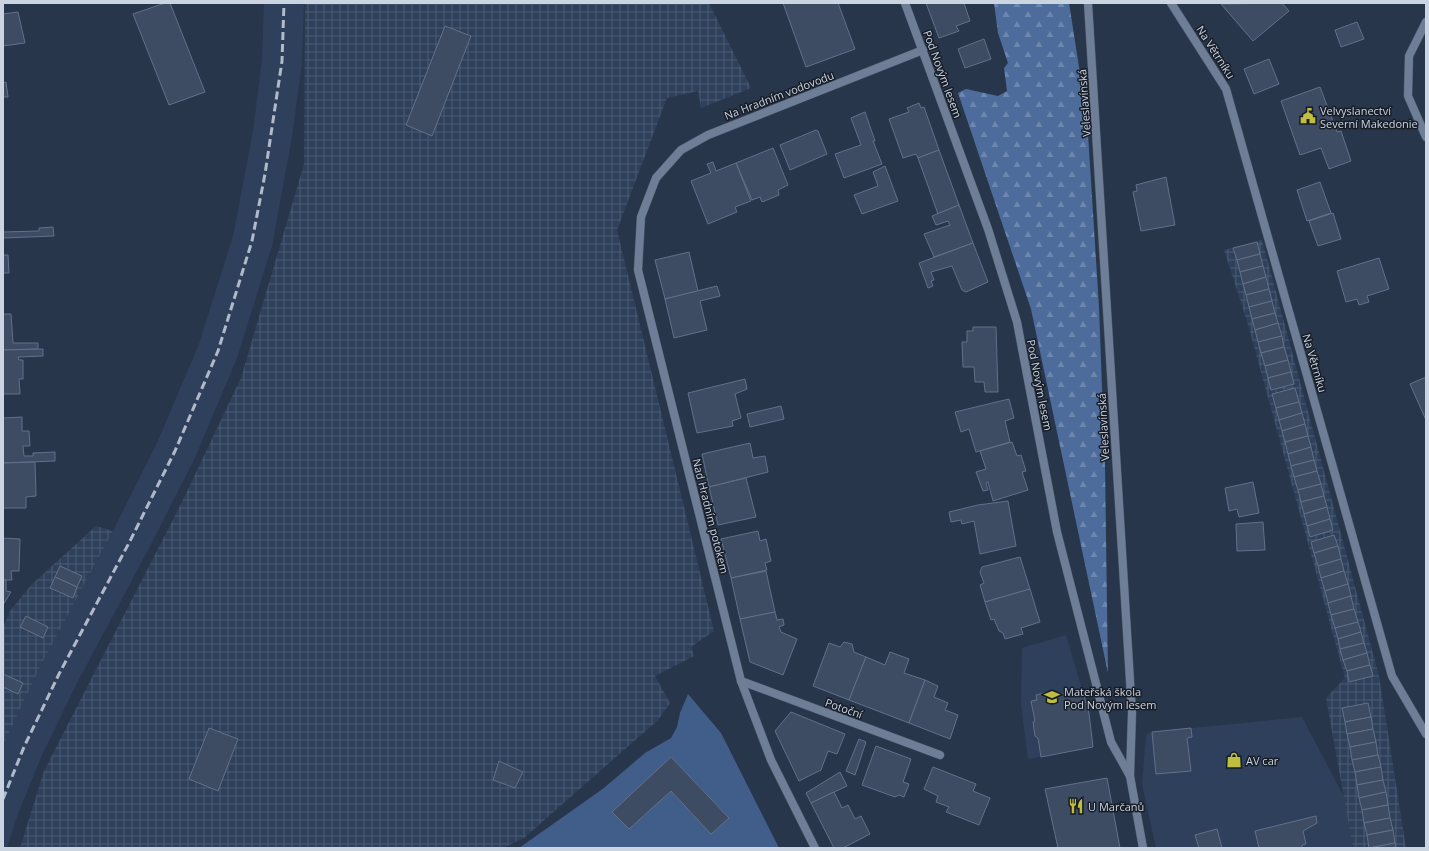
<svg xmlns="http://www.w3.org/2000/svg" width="1429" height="851" viewBox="0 0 1429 851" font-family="'Open Sans',sans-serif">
<defs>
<pattern id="industrial-grid" width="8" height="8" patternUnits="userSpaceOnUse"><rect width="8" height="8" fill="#2e405b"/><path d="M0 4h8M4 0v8" fill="none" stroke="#4b5b72"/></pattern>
<pattern id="forest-firs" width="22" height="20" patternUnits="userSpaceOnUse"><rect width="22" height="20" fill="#4d6c9c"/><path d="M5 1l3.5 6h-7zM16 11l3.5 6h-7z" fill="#6d87ae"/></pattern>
</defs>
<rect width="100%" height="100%" fill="#28364b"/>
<g fill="#2e405b">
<path d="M264,3H304L302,63L292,137L272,246L237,358L194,460L148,550L77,683L42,755L16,819L7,848H3V745L41,665L113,531L157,443L199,344L233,236L253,131L262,60Z"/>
<path d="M1066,635L1089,713L1093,747L1028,759L1021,704L1022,648Z"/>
<path d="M1302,717L1345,799L1353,848H1156L1142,784L1146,735L1152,732L1193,728Z"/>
</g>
<g fill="url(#industrial-grid)">
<path d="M305,3H709L751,88L701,108L698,91L667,98L617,230L714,631L691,647L694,656L655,676L670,703L658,720L524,838L503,848H20L44,771L181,504L241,378L304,164Z"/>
<path d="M1262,240L1379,676L1406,848H1353L1326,698L1345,678L1247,321L1224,250Z"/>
<path d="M96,526L113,531L41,665L3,745V627L10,611L31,585Z"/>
</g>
<path fill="url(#forest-firs)" d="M994,3H1069L1087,118L1099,307L1105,467L1108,673L1031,309L958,93L966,89L998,96L1007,91L1004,68L1008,63L998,33Z"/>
<path fill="#415e8b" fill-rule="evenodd" d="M688,694L721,733L779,848H519L604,788L645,753L671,738L677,727L680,713ZM671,757L729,818L711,834L671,791L629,829L613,812Z"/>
<g fill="#3d4c63" stroke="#61718a">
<path d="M165,3H170L205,92L169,105L133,14Z"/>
<path d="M783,3H838L855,49L806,67Z"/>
<path d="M926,3H964L970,21L956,26L959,31L939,38Z"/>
<path d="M1282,3L1289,11L1253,41L1221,4Z"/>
<path d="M18,12L25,43L3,46V14Z"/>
<path d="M1357,22L1364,39L1341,47L1335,30Z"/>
<path d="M445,26L471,36L432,136L406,125Z"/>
<path d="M984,39L991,59L965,68L958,49Z"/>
<path d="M1269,59L1279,84L1254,94L1244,69Z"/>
<path d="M6,82L8,97H3V83Z"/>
<path d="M1320,87L1337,132L1341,131L1351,161L1329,169L1321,148L1300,155L1281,101Z"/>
<path d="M919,103L921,108L924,107L939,150L918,158L916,154L903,158L889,119L909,112L907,108Z"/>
<path d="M865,112L875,141H873L882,164L844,178L835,154L861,145L851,118Z"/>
<path d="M816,130L818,131L827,154L790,170L780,145Z"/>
<path d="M773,148L788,185L778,190L779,195L762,202L760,197L752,200L736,163Z"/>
<path d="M939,150L959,205L938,214L918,158Z"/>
<path d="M713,162L716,171L736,163L751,201L735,207L737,212L708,224L691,181L711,173L707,164Z"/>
<path d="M885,166L898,201L862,214L854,195L878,186L873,172Z"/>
<path d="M1166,177L1175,225L1141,231L1133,192L1137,191L1136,185Z"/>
<path d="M1320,182L1331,213L1307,221L1297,190Z"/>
<path d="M959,205L973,243L934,257L924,234L950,225L948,221L936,225L932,216Z"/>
<path d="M1333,213L1341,239L1318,246L1309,221Z"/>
<path d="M53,227L54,236L3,238V232L39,231V228Z"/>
<path d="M1257,242L1260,254L1237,260L1233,248Z"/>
<path d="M973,243L988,282L966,292L962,290L952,266L931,272L934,280L931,281L933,286L928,288L919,263Z"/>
<path d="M689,252L698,291L665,299L655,260Z"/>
<path d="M1260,254L1263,266L1240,272L1237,260Z"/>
<path d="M3,255H8L9,273H3Z"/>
<path d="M1379,258L1389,289L1367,296L1369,302L1359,305L1357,299L1346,302L1337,271Z"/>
<path d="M1263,266L1266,277L1243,284L1240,272Z"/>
<path d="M1266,277L1269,289L1246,295L1243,284Z"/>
<path d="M717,286L720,296L700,301L707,330L674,338L665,299Z"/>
<path d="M1269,289L1272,301L1249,307L1246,295Z"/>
<path d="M1272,301L1275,313L1252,319L1249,307Z"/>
<path d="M1275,313L1278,323L1255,330L1252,319Z"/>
<path d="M3,314H11L13,343H38V349L3,350Z"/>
<path d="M1278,323L1282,336L1258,342L1255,330Z"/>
<path d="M973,327H996L998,392H985L984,382H975L974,367H963L962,342H967V331H973Z"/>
<path d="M1282,336L1284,347L1261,353L1258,342Z"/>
<path d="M1284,347L1288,360L1265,366L1261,353Z"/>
<path d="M43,349V356L18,357L19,360H23V379H19L20,394H3V350Z"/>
<path d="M1288,360L1291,372L1268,378L1265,366Z"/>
<path d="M1291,372L1294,384L1271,390L1268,378Z"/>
<path d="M1426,377V420L1410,384Z"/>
<path d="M745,379L747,389L735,394L741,418L732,421L733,426L697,433L688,393Z"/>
<path d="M1295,388L1299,402L1276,408L1272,394Z"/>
<path d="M1009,399L1014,418L1005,421L1010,442L976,452L969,429L961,432L955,412Z"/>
<path d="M1299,402L1302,413L1279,420L1276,408Z"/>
<path d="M781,406L784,419L750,427L747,414Z"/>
<path d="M1302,413L1305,424L1282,431L1279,420Z"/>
<path d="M22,417V431H29L30,446H23L24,456H33V453L55,452V461L3,463V418Z"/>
<path d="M1305,424L1308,436L1285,442L1282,431Z"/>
<path d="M1308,436L1311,447L1288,454L1285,442Z"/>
<path d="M1012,442L1017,456L1021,455L1026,471L1022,472L1028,490L993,501L988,482L986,483L988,490L983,491L976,472L986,469L980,451Z"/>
<path d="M750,443L753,458L765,456L768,472L709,487L702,454Z"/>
<path d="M1311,447L1314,460L1291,466L1288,454Z"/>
<path d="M1314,460L1317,471L1294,477L1291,466Z"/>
<path d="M35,462L36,496L26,497V508H3V463Z"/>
<path d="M1317,471L1321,484L1298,490L1294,477Z"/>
<path d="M746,478L756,517L718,525L709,487Z"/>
<path d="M1253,482L1259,513L1239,517L1237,509L1229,511L1225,488Z"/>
<path d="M1321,484L1324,496L1301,502L1298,490Z"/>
<path d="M1324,496L1327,507L1304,514L1301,502Z"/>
<path d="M1008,501L1016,546L980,554L974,521L962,524L961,520L951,522L949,512L978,505Z"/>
<path d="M1327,507L1330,519L1307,526L1304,514Z"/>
<path d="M1330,519L1333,530L1310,537L1307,526Z"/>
<path d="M1263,522L1265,550L1237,551L1236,524Z"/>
<path d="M758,531L760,541L766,539L771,561L765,563L767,570L731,578L721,539Z"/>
<path d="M1334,535L1338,546L1314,553L1311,542Z"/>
<path d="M3,538L20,539L19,571H11L12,580H3Z"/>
<path d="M1338,546L1341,559L1318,566L1314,553Z"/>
<path d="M1020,557L1030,589L985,602L980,585L984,583L980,572L982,567Z"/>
<path d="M1341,559L1344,571L1321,578L1318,566Z"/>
<path d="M60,566L82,576L77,587L55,577Z"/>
<path d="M766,571L775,612L740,619L731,578Z"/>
<path d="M1344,571L1348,584L1325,591L1321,578Z"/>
<path d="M55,577L77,587L73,598L50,588Z"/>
<path d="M3,580H6V591L11,592L3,605Z"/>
<path d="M1348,584L1351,596L1328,603L1325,591Z"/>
<path d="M1030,589L1040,622L1021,628L1023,634L1005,639L1003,633L999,631L994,619L991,620L985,602Z"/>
<path d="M1351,596L1354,609L1331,615L1328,603Z"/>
<path d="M1354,609L1358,622L1335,628L1331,615Z"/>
<path d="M775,612L777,620L783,619L784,625L779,627L781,632L797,639L783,675L750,662L740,619Z"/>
<path d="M26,616L48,627L43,638L20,627Z"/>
<path d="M1358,622L1361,632L1338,639L1335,628Z"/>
<path d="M1361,632L1364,643L1340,649L1338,639Z"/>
<path d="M844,642L852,644L854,652L866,657L849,700L813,686L829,643L840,647Z"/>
<path d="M1364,643L1367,653L1343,660L1340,649Z"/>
<path d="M890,652L909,659L904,673L925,680L909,723L849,700L866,657L885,665Z"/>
<path d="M1367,653L1370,665L1347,671L1343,660Z"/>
<path d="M1370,665L1373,676L1349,682L1347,671Z"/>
<path d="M3,674L23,683L18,694L3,687Z"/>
<path d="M925,680L938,686L934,697L948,703L945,710L958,715L950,739L909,723Z"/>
<path d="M1082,689L1089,713L1093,747L1041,757L1038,738L1035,736L1033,722L1035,721L1031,701L1037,700L1036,695L1052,691L1053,696Z"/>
<path d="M1368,703L1371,717L1345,722L1342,708Z"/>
<path d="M791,712L845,734L837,754L828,751L821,770L799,781L775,731Z"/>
<path d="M1371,717L1373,729L1347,734L1345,722Z"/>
<path d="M209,728L238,739L218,791L189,779Z"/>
<path d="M1191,728L1192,737L1187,738L1191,771L1156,774L1152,732Z"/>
<path d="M1373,729L1376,742L1350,747L1347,734Z"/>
<path d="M859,739L866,742L855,775L846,771Z"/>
<path d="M1376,742L1378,755L1352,760L1350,747Z"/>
<path d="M876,746L911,759L903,782L909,784L904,797L899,795L895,797L862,785Z"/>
<path d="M1378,755L1381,767L1355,772L1352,760Z"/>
<path d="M671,757L729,818L711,834L671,791L629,829L612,812Z"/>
<path d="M499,761L523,772L515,788L493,780Z"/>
<path d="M933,767L976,784L973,791L990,798L979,825L946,812L949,807L936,802L938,796L924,789Z"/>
<path d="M1381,767L1383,780L1357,785L1355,772Z"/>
<path d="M840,772L847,786L811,803L806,793Z"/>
<path d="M1107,778L1120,848H1058L1045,789Z"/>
<path d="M1383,780L1386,792L1359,798L1357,785Z"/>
<path d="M834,792L842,808L848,805L855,819L861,816L870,834L843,848H834L811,803Z"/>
<path d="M1386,792L1388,805L1362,810L1359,798Z"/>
<path d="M1388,805L1390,818L1364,823L1362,810Z"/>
<path d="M1316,816L1317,823L1303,831L1306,844L1302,845V848H1259L1255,831Z"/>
<path d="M1390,818L1393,830L1367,835L1364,823Z"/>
<path d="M1217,829L1222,848H1199L1195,835Z"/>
<path d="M1393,830L1395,843L1369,848L1367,835Z"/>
<path d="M1395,843L1396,848H1369Z"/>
</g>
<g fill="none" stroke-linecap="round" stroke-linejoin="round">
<defs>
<g id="minor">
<path d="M905,3L988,229L1017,322L1057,532L1111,742L1130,776"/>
<path d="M1171,3L1226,89L1392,676L1426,734"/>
<path d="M1426,22L1409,56L1408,96L1426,137"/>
<path d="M741,681L940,755"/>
<path d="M815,848L771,760L741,681L638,270L641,217L656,178L681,150L708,135L923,50"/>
</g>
<path id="tertiary" d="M1088,3L1132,713L1130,776L1143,848"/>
</defs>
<use href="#minor" stroke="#485466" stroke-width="9"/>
<use href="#tertiary" stroke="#485466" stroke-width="9"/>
<use href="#minor" stroke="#6e7e97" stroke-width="8"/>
<use href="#tertiary" stroke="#6e7e97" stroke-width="8"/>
<path stroke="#b0bac8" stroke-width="3" stroke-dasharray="8 4" stroke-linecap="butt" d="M3,799L24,747L59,674L130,541L175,451L218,351L252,241L265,174L282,61L284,3"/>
</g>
<defs>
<symbol id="civic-bare" viewBox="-9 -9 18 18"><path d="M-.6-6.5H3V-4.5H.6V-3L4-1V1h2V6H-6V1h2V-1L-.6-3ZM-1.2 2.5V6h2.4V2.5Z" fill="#bfbe41" stroke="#171d27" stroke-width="2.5" paint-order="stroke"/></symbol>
<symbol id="school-bare" viewBox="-9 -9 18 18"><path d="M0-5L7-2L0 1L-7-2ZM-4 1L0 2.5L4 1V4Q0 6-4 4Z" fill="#bfbe41" stroke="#171d27" stroke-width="2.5" paint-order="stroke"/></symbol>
<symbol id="shop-bare" viewBox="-9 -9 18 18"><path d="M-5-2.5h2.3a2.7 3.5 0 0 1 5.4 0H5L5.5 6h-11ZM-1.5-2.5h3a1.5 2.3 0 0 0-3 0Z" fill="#bfbe41" stroke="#171d27" stroke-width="2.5" paint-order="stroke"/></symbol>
<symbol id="restaurant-bare" viewBox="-9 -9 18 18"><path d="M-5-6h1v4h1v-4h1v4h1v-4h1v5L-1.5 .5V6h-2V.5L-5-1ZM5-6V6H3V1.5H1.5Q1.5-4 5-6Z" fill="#bfbe41" stroke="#171d27" stroke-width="2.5" paint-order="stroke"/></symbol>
</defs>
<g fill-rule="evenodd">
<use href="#civic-bare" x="1297" y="105" width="22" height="22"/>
<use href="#school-bare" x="1041" y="686" width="22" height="22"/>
<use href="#shop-bare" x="1223" y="749" width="22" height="22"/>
<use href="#restaurant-bare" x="1065" y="795" width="22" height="22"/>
</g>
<g text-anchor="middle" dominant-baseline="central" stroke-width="3" stroke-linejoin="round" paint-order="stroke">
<g font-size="11" fill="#cbd4e1" stroke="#171d27">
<text transform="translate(1216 52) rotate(57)">Na Větrníku</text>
<text transform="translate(943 74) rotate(70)">Pod Novým lesem</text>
<text transform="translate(779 95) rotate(-21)">Na Hradním vodovodu</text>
<text transform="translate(1084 103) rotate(-94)">Veleslavínská</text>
<text transform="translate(1315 363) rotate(74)">Na Větrníku</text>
<text transform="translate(1040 385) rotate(79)">Pod Novým lesem</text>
<text transform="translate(1103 427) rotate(-93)">Veleslavínská</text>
<text transform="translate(711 516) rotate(76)">Nad Hradním potokem</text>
<text transform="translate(844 708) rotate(20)">Potoční</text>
</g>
<g font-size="11" fill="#cbd4e1" stroke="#171d27" text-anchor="start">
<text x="1320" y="110">Velvyslanectví<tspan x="1320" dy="13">Severní Makedonie</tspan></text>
<text x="1064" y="691">Mateřská škola<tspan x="1064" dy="13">Pod Novým lesem</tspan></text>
<text x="1246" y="760">AV car</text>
<text x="1088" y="806">U Marčanů</text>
</g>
</g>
<rect width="1429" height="851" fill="none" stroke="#cbd4e1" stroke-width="8"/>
</svg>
